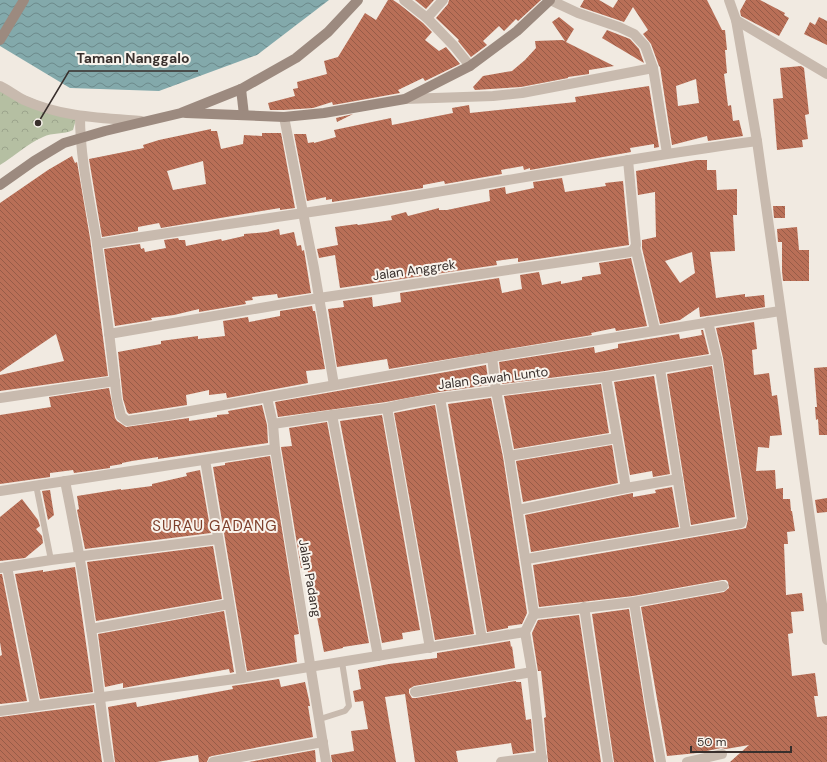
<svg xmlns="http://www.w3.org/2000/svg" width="827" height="762" viewBox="0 0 827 762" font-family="'DM Sans',sans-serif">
<defs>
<pattern id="park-crowns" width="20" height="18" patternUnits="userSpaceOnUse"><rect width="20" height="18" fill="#b5bfa2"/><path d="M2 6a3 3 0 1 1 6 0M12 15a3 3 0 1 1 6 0" fill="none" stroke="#9ca48c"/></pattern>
<pattern id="water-waves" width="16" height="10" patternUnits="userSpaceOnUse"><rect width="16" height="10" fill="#83a9ab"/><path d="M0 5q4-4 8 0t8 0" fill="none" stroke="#6c8a8b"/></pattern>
<pattern id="building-back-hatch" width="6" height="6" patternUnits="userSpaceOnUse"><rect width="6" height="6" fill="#b96f57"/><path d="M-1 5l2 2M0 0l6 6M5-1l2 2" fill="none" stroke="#975c48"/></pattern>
</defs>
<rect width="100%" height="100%" fill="#f1eae1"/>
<path fill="url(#park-crowns)" d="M0,86L77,116L73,130C64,135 52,132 43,137C27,144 15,156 0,165Z"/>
<path fill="url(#water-waves)" d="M0,0H329L257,55L159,91L70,88L0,46Z"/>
<g fill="url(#building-back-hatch)" fill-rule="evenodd">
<path d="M388,0H393L399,4L423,23L432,32L425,40L439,51L446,47L460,64L425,81L423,78L398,90L400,93L333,105L332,102L313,108L284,110H270L268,103L295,96L293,89L298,88L297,82L327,74L324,61L338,57L365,13L376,20Z"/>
<path d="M415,0H434L426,9Z"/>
<path d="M449,0H541L518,21L516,19L504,31L499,26L483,41L487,45L471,57L458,41L459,40L436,18L448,4Z"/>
<path d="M584,0H599L613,8L618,0H707L722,30H725L727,50H725L727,73L724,74L728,106L731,105L733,121L739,120L743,136L708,141L707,136L672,145L660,67L659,66L651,44L643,34L648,30L633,7L624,22L580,7ZM696,79L699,103L678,106L676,86Z"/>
<path d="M746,0H760L785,13L784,15L789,18L779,36L741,16L740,11Z"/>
<path d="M559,17L574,29L566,42L614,66L589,70V74L568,77V78L521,87L475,90L473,87L483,76L512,71L525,60L536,48L535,41L562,40L565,41L552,22Z"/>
<path d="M819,17L827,21V45L804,34L810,22L815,25Z"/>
<path d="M607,30L630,39L639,49L644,63L602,38Z"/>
<path d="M801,66L804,68L809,114L805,115L808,139L802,140L803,147L777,150L773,99L783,98L780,68Z"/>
<path d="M649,86L659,147L654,148V144L630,148L631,152L530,170V168L524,170L523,166L501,170L502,174L445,184L444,181L423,185V188L359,198L332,202V199L326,200V197L307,201L294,134H306L308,143L314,142V143L336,137L334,130L391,118L392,125L453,113L452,108L469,105L470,113L576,102L575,97Z"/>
<path d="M353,114L337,122L336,118Z"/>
<path d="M211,129V131H217L221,149L243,144L244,135L262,136V133H281L295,208L280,210V208L161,228L159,223L138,227V231L102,237L89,159L144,148L143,145L159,140ZM203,161L206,184L173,190L167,171Z"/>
<path d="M72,156L75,163L77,162L90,238L108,376L0,391V375L64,361L56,334L0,372V203L48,170Z"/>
<path d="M697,160H707V170H716L717,190L737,189V215H733L735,251L710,252L716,298L745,294V297L764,295L765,307L700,317L699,307L680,320L660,324L642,248V240L656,237L655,192L638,195L636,171ZM692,252L695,273L680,283L665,261Z"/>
<path d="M562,178L565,192L606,186L605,183L623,181L629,245L518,262V258L496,261L497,265L340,288L335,255L319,258L317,249L338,245L335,227L357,224L358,225L392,220L391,216L406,212L408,216L439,208V210H447L490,201L489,190L505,187L506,194L534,188L533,182Z"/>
<path d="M773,206H785V218H774Z"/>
<path d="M797,227L799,250H809V281H783L782,271V242H778L777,229Z"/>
<path d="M279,229L280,235L294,232L297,246L301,245L302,251L304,250L311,293L278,298L277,294L252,297L253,300L245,301L246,304L199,312V309L174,315L151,318L152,320L115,326L104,249L140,244L141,249L144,248L145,252L166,248L164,240L178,238L179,240H185L186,246L221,239L222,241L244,236V234L267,232Z"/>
<path d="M631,258L647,326L616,331L615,328L591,333L592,335L389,369L387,359L337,367L328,309L344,307L343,301L372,297L373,307L401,302L400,293L499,278L502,293L522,289L520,275L539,272L542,285L561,281V284L582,280V277L601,274L599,263Z"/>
<path d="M312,306L313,311H315L325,369L306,371L308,383L227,398L226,393L209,395V390L186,395L187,405L129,414L127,412L123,399L118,352L161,344V341L198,336V339L225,336L223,321L248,317L249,322L280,316V311Z"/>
<path d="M754,322L757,349L752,350L754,375L769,373L772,396L777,395L782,435L770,436L769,448L758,447L756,471L775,470L776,489L783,488V499H790L791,511H792L795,531L787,532L788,544H784L786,595L802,593L804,611L791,612L793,633L788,634L792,676L815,673L818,696H814L817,717L827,716V762H730L749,745L726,749L721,748L697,753L667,756L641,607L724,592L729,588L728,582L726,580H722L633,596L539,607L533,565L742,529L746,528L748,519L723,358L716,328Z"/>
<path d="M701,330H703L709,354L605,371L502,384L499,362L594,347L595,353L618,348V344L679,334L680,339L702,335Z"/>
<path d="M486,365L489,385L439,392L386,402L278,417L275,402Z"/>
<path d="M712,366L735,517L691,525L667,374Z"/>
<path d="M827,367V435H819L818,419L816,420L815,407H817L814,368Z"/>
<path d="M654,376L670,474L653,477L652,471L630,475L614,382Z"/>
<path d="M601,384L609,433L514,449L504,396Z"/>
<path d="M109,388L115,418L117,421L126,427L189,418V421L217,417V415L229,414L228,411L262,405L267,425L268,443L158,459V457L132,461L122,463V464L110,466V468L74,473L73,470L50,473V477L0,484V415L51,407L49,397Z"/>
<path d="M491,398L503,457L527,613L522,624L508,626V628L487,632L448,404Z"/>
<path d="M435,405L474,634L435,640L394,413Z"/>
<path d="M382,415L420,630L402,633L403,639L382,643L340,421Z"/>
<path d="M327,422L369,643L343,647V648L324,652L307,567L301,568L281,447L292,446L289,428Z"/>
<path d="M612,445L618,483L523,502L516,461Z"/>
<path d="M270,456L299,634L294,635L297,662L247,671L213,467L225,465V463Z"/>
<path d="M200,470L211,533L85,549L77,510L79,509L77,496L121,489V490L152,486V484L187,476L186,473Z"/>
<path d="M672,487L679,527L531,552L525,515L633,493V497L656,493L655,490Z"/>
<path d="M50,490L54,515L48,520L42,491Z"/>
<path d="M827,498V512L817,513L815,500Z"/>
<path d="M22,499L38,520L40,526L36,529L42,536L43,543L25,558L0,561V517Z"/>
<path d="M213,546L222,599L96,621L87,562Z"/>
<path d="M75,567L93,692L40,699L15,574L43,570V572Z"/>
<path d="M0,574H2L27,701L0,704V656L2,655L0,642Z"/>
<path d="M629,609L644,703L654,762H614L592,614Z"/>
<path d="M224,611L234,672L230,673L229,669L134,686L123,688V683L105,687L98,634Z"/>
<path d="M579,615L601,762H548L544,718L546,717L541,671H538L532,633L538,620Z"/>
<path d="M510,641L511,647L512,646L515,668L414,686L409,689V693L412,698H416L516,681V682H521L526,720L531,719L534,751L513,754L511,743L456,751L458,762H415L405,694L385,697L396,762H332L331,755L354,751L351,731L368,729L363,701L355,702L353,691L361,689L358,670L389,664L437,658V653Z"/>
<path d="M279,679L281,687L305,682L309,700L310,706H308L313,737L212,756L209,757L207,762H199L198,755L157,762H115L108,707L136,702L137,707L158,703L233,689L232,686Z"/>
<path d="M94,705L102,762H0V717Z"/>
<path d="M315,750L316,762H249Z"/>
</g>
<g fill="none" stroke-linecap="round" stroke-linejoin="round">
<g stroke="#c8baae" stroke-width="6">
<path d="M36,485L51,560"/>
<path d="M320,719L345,711L349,706L342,662"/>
</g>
<g stroke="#c8baae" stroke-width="10">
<path d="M404,0L427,18"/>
<path d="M443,0L427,18L454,46L470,66"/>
<path d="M550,0L578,13L619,27L634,34L645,46L653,68"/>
<path d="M729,0L736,20L757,141L827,640"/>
<path d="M736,20L827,74"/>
<path d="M0,86C8,90 16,96 24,100C61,117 101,118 141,121"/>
<path d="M405,99L493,96L522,93L653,68L667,153"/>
<path d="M80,116C80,157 89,197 96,237C104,291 111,345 117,400L121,416L127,421L168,415L492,357L780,311"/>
<path d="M284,117L314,268L334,385"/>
<path d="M97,244C196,228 296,215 395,199C516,179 636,157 757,141"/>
<path d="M635,247L655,330"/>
<path d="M109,334L319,298L630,252L634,249L636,245L628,160"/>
<path d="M492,357L496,391L509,456L534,614L525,632L532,672L542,762"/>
<path d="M660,369L686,532"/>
<path d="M606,377L626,488"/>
<path d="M0,398L115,381"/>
<path d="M267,398L273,424L275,449L326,762"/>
<path d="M440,398L482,639"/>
<path d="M387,408L430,648"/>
<path d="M332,415L378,656"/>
<path d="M273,424L332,415L387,408L409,403L440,398L606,377L717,359"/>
<path d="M509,456L617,438"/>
<path d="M205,460L242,678"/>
<path d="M65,481C75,530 84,579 91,629C98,673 101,718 109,762"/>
<path d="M0,491L275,449"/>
<path d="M518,510L626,488L678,479"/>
<path d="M527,559L741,523L742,520L717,359L708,322"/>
<path d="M7,567L35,705"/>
<path d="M0,568L51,560L218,539"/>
<path d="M634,602L650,702L661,762"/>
<path d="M584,607L608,762"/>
<path d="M534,614L634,602L723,586"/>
<path d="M91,629L229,604"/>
<path d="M415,692L532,672"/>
<path d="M0,711L242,678L525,632"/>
<path d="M213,762L323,742"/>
<path d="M501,762L542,757"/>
<path d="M687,762L722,754"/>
</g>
<g stroke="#9c8a7f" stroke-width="10">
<path d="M0,40L24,0"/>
<path d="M241,89L244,115"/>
<path d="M186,113L284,117L324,113L405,99L470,66L517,31L550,0"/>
<path d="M0,185L34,161L64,143L105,131L181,113L241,89L296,58L328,32L358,0"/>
</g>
</g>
<g text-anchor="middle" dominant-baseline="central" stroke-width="4" stroke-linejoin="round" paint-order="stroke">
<g font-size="13" fill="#382f2c" stroke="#f9f4ed">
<text transform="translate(414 270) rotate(-8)">Jalan Anggrek</text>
<text transform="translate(493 378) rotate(-7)">Jalan Sawah Lunto</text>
<text transform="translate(310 578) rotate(80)">Jalan Padang</text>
</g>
<g font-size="15" letter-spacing="1" fill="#7e412d" stroke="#f9f4ed">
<text x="215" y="526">SURAU GADANG</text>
</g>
</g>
<path fill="none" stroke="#382f2c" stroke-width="1.5" d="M38 123L69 71H198"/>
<circle fill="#382f2c" stroke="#f9f4ed" stroke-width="1.5" cx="38" cy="123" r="4"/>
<g font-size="14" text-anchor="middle" font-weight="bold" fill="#382f2c" stroke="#f9f4ed" stroke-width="4" stroke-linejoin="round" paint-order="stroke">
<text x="133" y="63">Taman Nanggalo</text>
</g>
<path d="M691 746v6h100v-6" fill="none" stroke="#382f2c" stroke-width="2"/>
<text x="697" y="746" font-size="12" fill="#382f2c" stroke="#f9f4ed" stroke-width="3" paint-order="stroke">50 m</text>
</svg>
